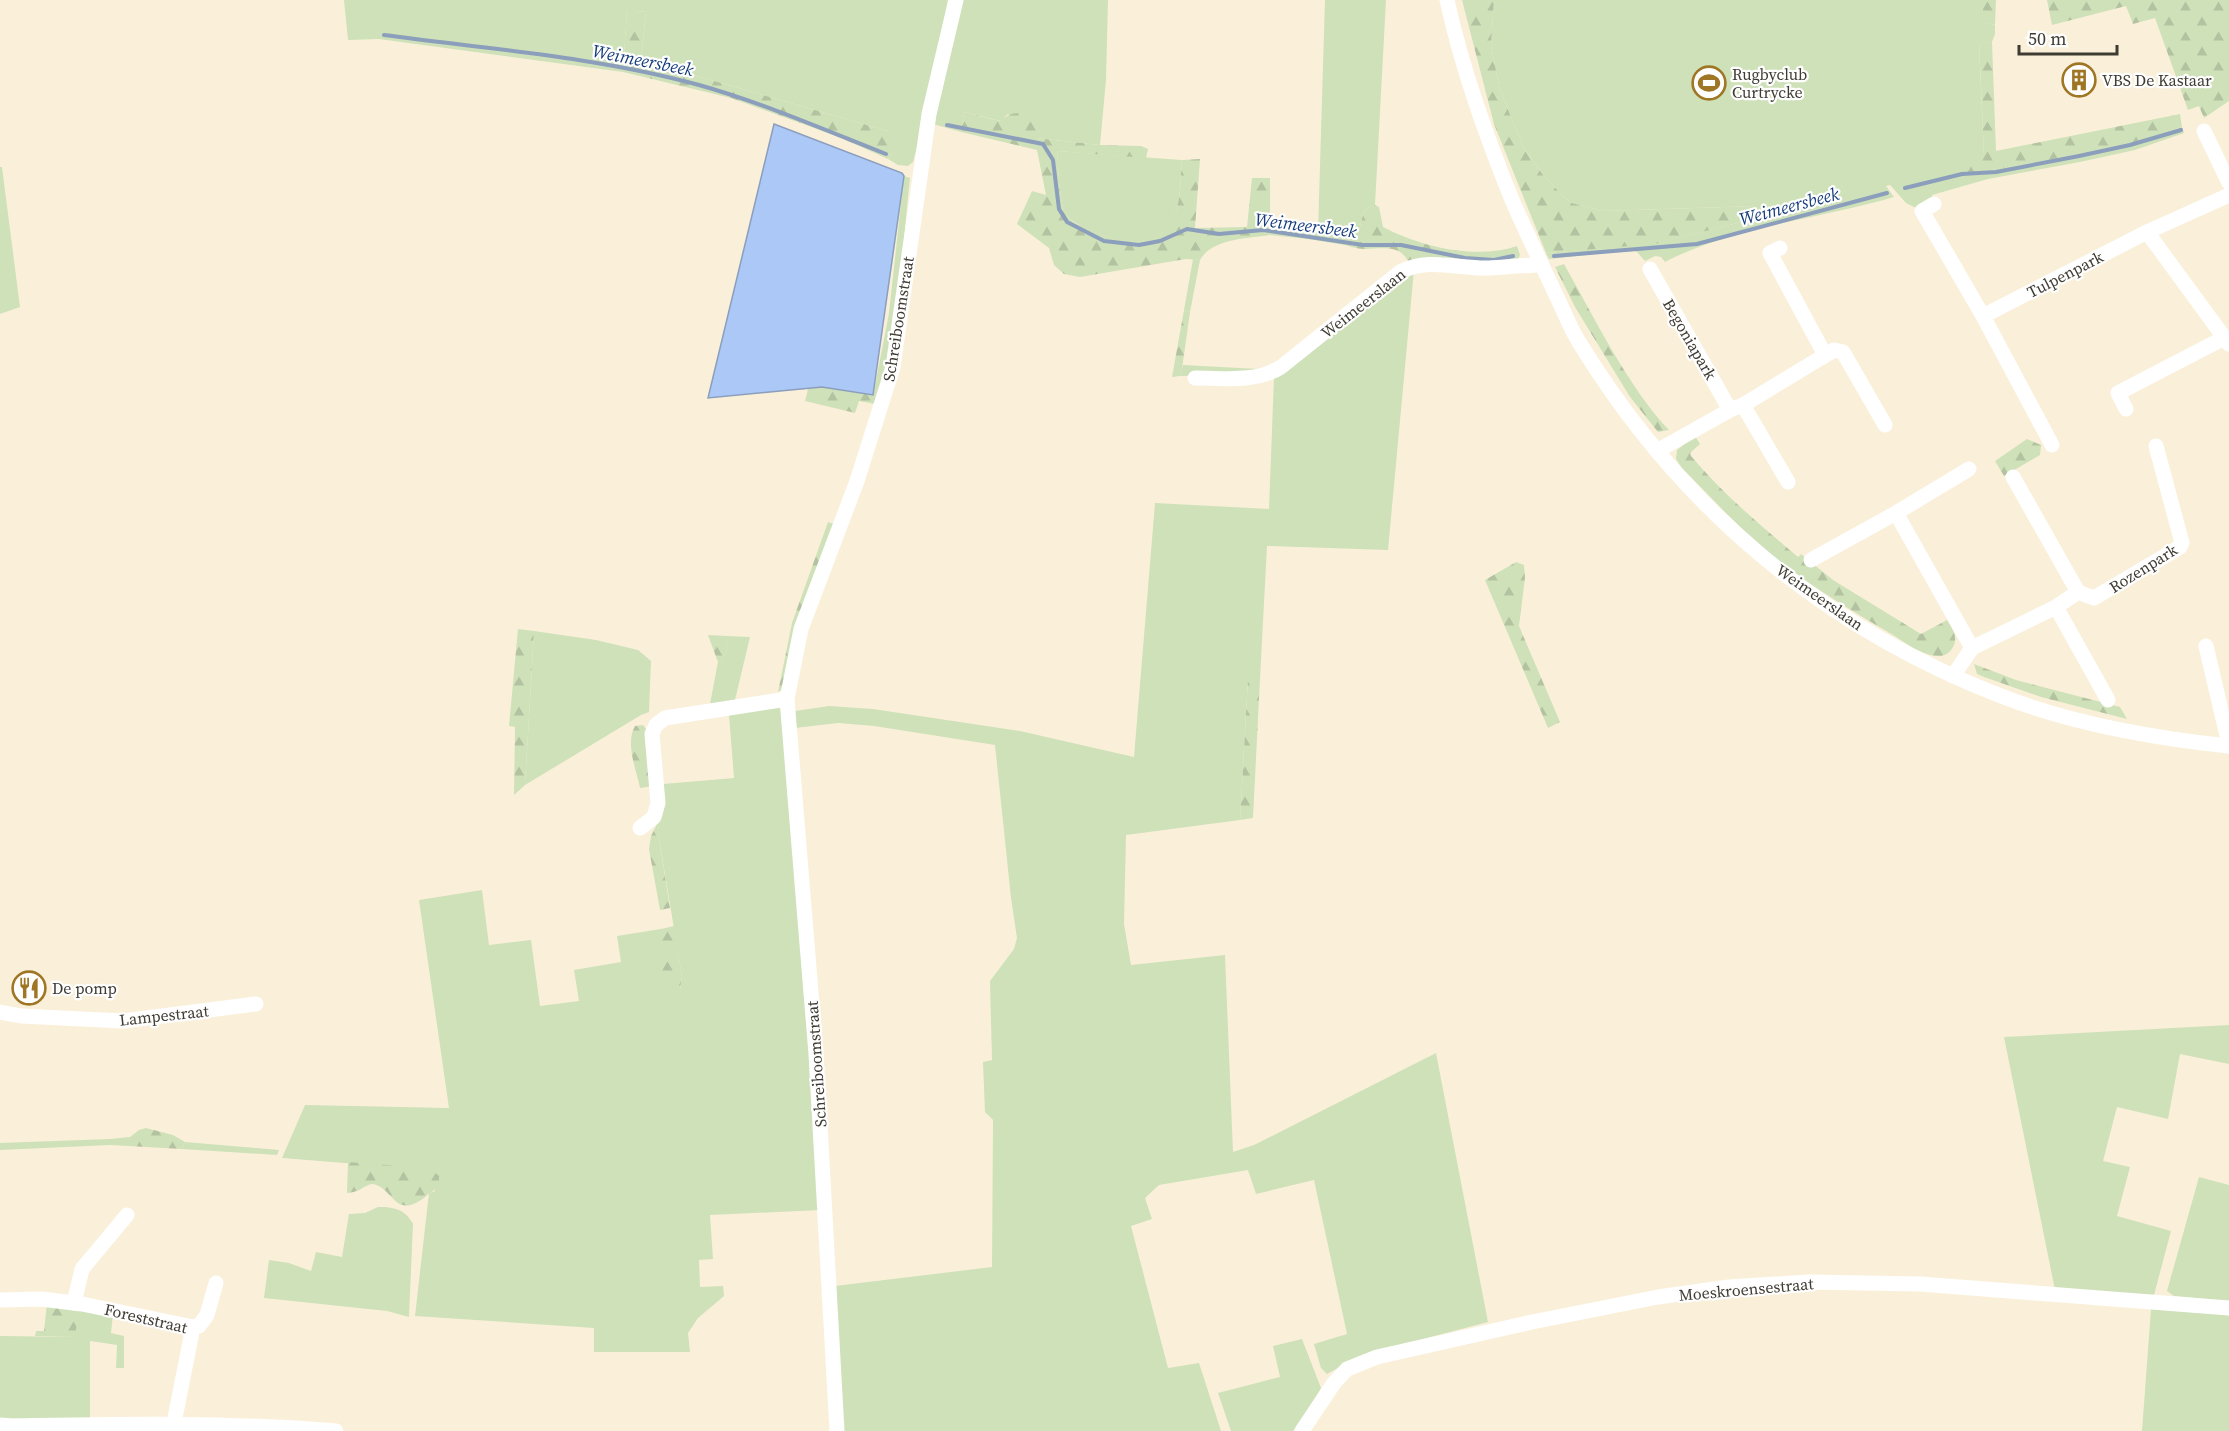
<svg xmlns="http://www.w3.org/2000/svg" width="2229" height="1431" viewBox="0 0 2229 1431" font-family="'Source Serif 4',serif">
<defs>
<pattern id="forest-firs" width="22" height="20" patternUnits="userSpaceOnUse" patternTransform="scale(1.5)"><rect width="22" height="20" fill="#cfe1b9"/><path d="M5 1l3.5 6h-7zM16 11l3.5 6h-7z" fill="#b3c2a0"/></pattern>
</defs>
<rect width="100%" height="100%" fill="#faf0da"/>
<g fill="#cfe1b9">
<path d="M344,0H948L920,135L913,162L908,166L898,165L888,159L894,151L888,131L641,60L646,12L627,10L623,72L379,39L348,40Z"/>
<path d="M963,0H1108L1106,80L1100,145L1036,138L1008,114L1001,121L964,112L961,132L933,124Z"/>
<path d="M1325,0H1386L1375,205L1367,208L1363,215L1358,234L1347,233L1345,245L1308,239L1270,235V228L1318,232Z"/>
<path d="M1494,0H1983V22L1995,25V34L1992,42L1979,44L1984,155L1968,174L2111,148L2182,127L2184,133L2135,150L2080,162L1988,179L1932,195L1933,198L1916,208L1906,203L1890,185L1886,186L1894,197C1820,219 1734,226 1665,262L1661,257L1655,256L1645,261L1637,252L1632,250L1549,259L1546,253L1658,243L1757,218L1756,206L1602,211L1572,203L1564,197L1543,175L1524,148L1500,90L1491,46Z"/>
<path d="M1057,151L1182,160C1180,181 1182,204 1171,223C1154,252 1113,241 1088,229C1081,226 1070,221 1066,214C1058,201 1059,167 1057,151Z"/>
<path d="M0,167H2L20,307L0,314Z"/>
<path d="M904,176L910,178C902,250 900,327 877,396H873L889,313Z"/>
<path d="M1193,259L1200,260L1190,312L1184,310Z"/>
<path d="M1414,270L1388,550L1267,546L1260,679H1248L1240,820L1126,835L1124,924L1131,965L1225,955L1233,1152L1254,1145L1436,1053L1488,1322L1404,1344L1347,1363L1327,1374L1321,1368L1314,1344L1347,1334L1314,1180L1256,1194L1248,1170L1159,1185L1145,1198L1152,1219L1131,1226L1168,1368L1199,1363L1221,1431H843L835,1286L992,1267L993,1120L985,1112L983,1062L992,1060L990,981L1014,949L1017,938L1011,898L995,745L874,726L838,723L795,728V711L829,706L873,709L1020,731L1134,757L1155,503L1269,509L1274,377Z"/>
<path d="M1183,365L1259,369L1228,375L1180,376Z"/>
<path d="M534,631L596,640L638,650L651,661L649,712L641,715L525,785Z"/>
<path d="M727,636L750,637L735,700L710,704L718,662C729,655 727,647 727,636Z"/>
<path d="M779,707L782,711L812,1083L820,1210L710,1215L713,1259L699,1260L700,1287L723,1286L724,1296L698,1318L688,1333L690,1352H594V1328L415,1316L429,1193L435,1191L432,1170L282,1158L305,1105L449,1108L419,900L482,890L489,945L531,940L540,1006L579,1001L574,970L621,962L617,936L661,929V986L680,989L682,977L658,832L663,784L734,778L729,715Z"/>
<path d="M2229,1025V1064L2180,1054L2168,1119L2117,1107L2103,1161L2130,1167L2117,1216L2171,1231L2154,1295L2055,1290L2004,1037Z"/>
<path d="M110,1139V1145L0,1150V1143Z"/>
<path d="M185,1142L279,1150L277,1155L182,1149Z"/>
<path d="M2199,1177L2229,1185V1301L2174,1296L2167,1291Z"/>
<path d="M378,1207C394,1207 405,1209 413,1224L409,1317L387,1311L264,1298L269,1260L289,1263L311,1271L316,1252L342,1257L349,1214L365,1213Z"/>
<path d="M79,1307L113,1314L111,1333L124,1336V1368H116L117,1345L90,1341V1419L75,1421L0,1418V1336L74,1337Z"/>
<path d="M2151,1309L2229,1315V1431H2142Z"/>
<path d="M1302,1339L1321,1388L1305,1417L1293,1431H1231L1218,1393L1280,1377L1273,1346Z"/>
</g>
<g fill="url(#forest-firs)">
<path d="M1462,0H1494L1491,46L1500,90L1524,148L1543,175L1564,197L1572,203L1602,211L1756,206L1757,218L1655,244L1546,253L1494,124Z"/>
<path d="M1983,0H1996L1995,25L1983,22Z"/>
<path d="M2047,0H2229V101L2204,118L2199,106L2188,110L2155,18L2133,24L2126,6L2052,25Z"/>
<path d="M627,10L646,12L641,60L888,131L897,141L894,151L888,159L839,137L731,98L623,72Z"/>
<path d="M1992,42L1996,151L2180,114L2182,127L2115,148L1968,174L1966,161L1975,155L1984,154L1979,43Z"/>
<path d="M964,112L1000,121C1011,112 1017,112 1030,114L1038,124L1036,138L1100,145L1141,146L1148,149L1146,158L1057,151C1059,167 1058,201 1066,214C1070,222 1081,226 1089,229C1113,241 1155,252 1171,222C1182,204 1180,181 1182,160L1200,159L1195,228L1247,227L1252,178H1270V235C1246,239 1213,238 1200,260L1186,259L1080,277L1064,274L1054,265L1049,248L1017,224L1032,191L1046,195L1037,150L961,132Z"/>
<path d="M1375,205L1379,207L1383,227C1421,247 1476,260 1517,246L1520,255L1517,261H1408C1399,244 1381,249 1365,249C1359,249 1351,247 1345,245L1347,233L1358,234L1363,215L1367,208Z"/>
<path d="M1564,264C1594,317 1628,387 1669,430L1658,432L1630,397L1575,307L1555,267Z"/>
<path d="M1184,310L1190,312L1182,369L1180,376L1172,377Z"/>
<path d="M823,387L877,396L875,404L859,401L855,413L805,401L808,389Z"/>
<path d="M1695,436L1700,444L1690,453L1691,456C1723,494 1760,525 1798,557L1801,554L1833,580L1921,634L1947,620C1951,627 1958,635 1954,645C1951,652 1945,657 1937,656C1920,655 1902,640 1888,632C1844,606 1798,579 1760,545C1732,521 1708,494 1682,468L1676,459L1677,450Z"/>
<path d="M2027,439L2041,445L2040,455L2004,476L1995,461Z"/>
<path d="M828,522L837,525L781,690L778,692L792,623Z"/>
<path d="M1516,562L1524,565L1525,578L1519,626L1560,722L1548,728L1485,580Z"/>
<path d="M518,629L534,631L525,785L514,795L515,727L509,726Z"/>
<path d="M708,635L727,636C727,647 729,655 718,662Z"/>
<path d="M1974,664L2016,680L2120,707L2127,719L2041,697L1984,677L1977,674Z"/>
<path d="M1248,679H1260L1253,818L1240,820Z"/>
<path d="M643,725L646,729L654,786L640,788C636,768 625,744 635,726Z"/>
<path d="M660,818L658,832L670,908L660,910L649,849L651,836Z"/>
<path d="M674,926L682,977L680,989L671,993L665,991L661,986V929Z"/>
<path d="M146,1128L173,1135L185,1142L182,1149L110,1145V1139L130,1137L139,1130Z"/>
<path d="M348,1162L426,1168L432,1170L439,1176V1185C435,1191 430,1192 425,1197C394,1221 394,1187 372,1184C366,1184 359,1193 347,1193Z"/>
<path d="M47,1303L79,1307L75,1337L35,1336L36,1331H44Z"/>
</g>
<path fill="#acc8f6" stroke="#8b9ebb" stroke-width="1.5" d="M774,124L902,173L904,176L873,395L822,387L708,398Z"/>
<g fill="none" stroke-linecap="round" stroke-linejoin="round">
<g stroke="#8b9ebb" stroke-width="4">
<path d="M384,35C489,49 597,57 699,85C763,103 825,130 886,154"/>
<path d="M947,125L1043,144L1053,160L1059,209L1067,222L1104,241L1139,245L1160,241L1187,229L1219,234L1263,230L1363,245H1401L1465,258L1494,260L1513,256"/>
<path d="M1905,188L1962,174L1996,172L2079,156L2130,145L2181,130"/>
<path d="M1554,256L1697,244L1887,193"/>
</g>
<g stroke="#fff" stroke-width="15">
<path d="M1447,0C1462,69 1486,135 1512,200C1526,232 1541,263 1556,295C1564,311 1570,328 1579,342C1679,506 1822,627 2001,696C2073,724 2153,738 2229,746"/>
<path d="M2204,131L2229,183"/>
<path d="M1934,204L1922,211L1983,316L2052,445"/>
<path d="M2147,232L2229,344"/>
<path d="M1780,248L1770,253L1825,355"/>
<path d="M1650,269L1730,410"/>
<path d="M1983,316L2147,232L2229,195"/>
<path d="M1195,378C1225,378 1255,383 1281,367L1400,272C1429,257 1458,269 1489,268C1507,267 1524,265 1542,265"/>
<path d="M1743,405L1788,482"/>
<path d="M2126,409L2118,393L2224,338"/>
<path d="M1657,451L1730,410L1743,405L1834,350L1843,352L1885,425"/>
<path d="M1896,513L1972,648"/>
<path d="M1811,560L1896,513L1969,469"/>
<path d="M2078,592L2094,598L2180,547L2182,543L2156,446"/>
<path d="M2056,607L2108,700"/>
<path d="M2206,646L2228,740V746"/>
<path d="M1953,676L1972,648L2056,607L2078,592L2013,477"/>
<path d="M640,828L654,817L658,803L652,734L656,725L665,718L787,699"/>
<path d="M0,1012L21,1016L123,1021L256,1004"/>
<path d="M0,1300L41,1299L82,1304L193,1327L174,1423"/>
<path d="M74,1303L82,1269L127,1215"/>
<path d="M193,1327L199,1326L207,1315L216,1283"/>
<path d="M0,1425L12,1426C120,1424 228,1422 336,1431"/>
<path d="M837,1431L816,1054L787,699L801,629L857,481L893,367L929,114L956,0"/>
<path d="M1302,1431L1334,1383L1347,1369L1377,1357L1532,1322L1658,1297L1729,1287L1808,1282L1920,1284L2229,1308"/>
</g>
</g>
<defs>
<symbol id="building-ring" viewBox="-11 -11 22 22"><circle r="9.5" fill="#fefefe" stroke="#9e7624" stroke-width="1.5"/><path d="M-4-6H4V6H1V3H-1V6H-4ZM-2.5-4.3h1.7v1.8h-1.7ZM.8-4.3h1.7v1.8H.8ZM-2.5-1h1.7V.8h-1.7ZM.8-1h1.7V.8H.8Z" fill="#9e7624"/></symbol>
<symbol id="stadium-ring" viewBox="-11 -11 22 22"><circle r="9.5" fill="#fefefe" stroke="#9e7624" stroke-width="1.5"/><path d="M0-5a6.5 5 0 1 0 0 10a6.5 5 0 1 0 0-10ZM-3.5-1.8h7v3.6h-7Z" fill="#9e7624"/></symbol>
<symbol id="restaurant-ring" viewBox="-11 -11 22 22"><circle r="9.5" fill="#fefefe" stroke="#9e7624" stroke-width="1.5"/><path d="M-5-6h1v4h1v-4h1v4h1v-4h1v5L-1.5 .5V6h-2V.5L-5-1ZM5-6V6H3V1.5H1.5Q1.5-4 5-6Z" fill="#9e7624"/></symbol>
</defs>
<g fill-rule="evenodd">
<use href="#building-ring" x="2060" y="61" width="38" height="38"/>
<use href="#stadium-ring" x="1690" y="64" width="38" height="38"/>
<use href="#restaurant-ring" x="10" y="969" width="38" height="38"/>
</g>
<g text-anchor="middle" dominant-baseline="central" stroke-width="4.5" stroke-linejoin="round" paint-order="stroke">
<g font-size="16" fill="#3e3b32" stroke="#fefefe" text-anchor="start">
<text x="1732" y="74">Rugbyclub<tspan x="1732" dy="18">Curtrycke</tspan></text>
<text x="2102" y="80">VBS De Kastaar</text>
<text x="52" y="988">De pomp</text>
</g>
<g font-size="16" fill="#3e3b32" stroke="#fefefe">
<text transform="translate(2065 274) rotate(-27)">Tulpenpark</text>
<text transform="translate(1363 303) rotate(-38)">Weimeerslaan</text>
<text transform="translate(898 319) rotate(-81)">Schreiboomstraat</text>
<text transform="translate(1690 339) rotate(60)">Begoniapark</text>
<text transform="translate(2143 568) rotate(-32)">Rozenpark</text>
<text transform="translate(1820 597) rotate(35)">Weimeerslaan</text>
<text transform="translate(164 1015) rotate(-6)">Lampestraat</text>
<text transform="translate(816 1064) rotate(-94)">Schreiboomstraat</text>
<text transform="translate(1746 1289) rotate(-5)">Moeskroensestraat</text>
<text transform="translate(146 1318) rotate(13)">Foreststraat</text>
</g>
<g font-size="18" font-style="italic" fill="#143b7c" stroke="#fefefe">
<text transform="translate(643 60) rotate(11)">Weimeersbeek</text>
<text transform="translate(1789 206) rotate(-15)">Weimeersbeek</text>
<text transform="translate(1306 225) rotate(7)">Weimeersbeek</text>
</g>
</g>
<path d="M2019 45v9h98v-9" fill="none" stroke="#3e3b32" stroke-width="3"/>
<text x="2028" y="45" font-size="18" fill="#3e3b32" stroke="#fefefe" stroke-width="4.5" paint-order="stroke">50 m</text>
</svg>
